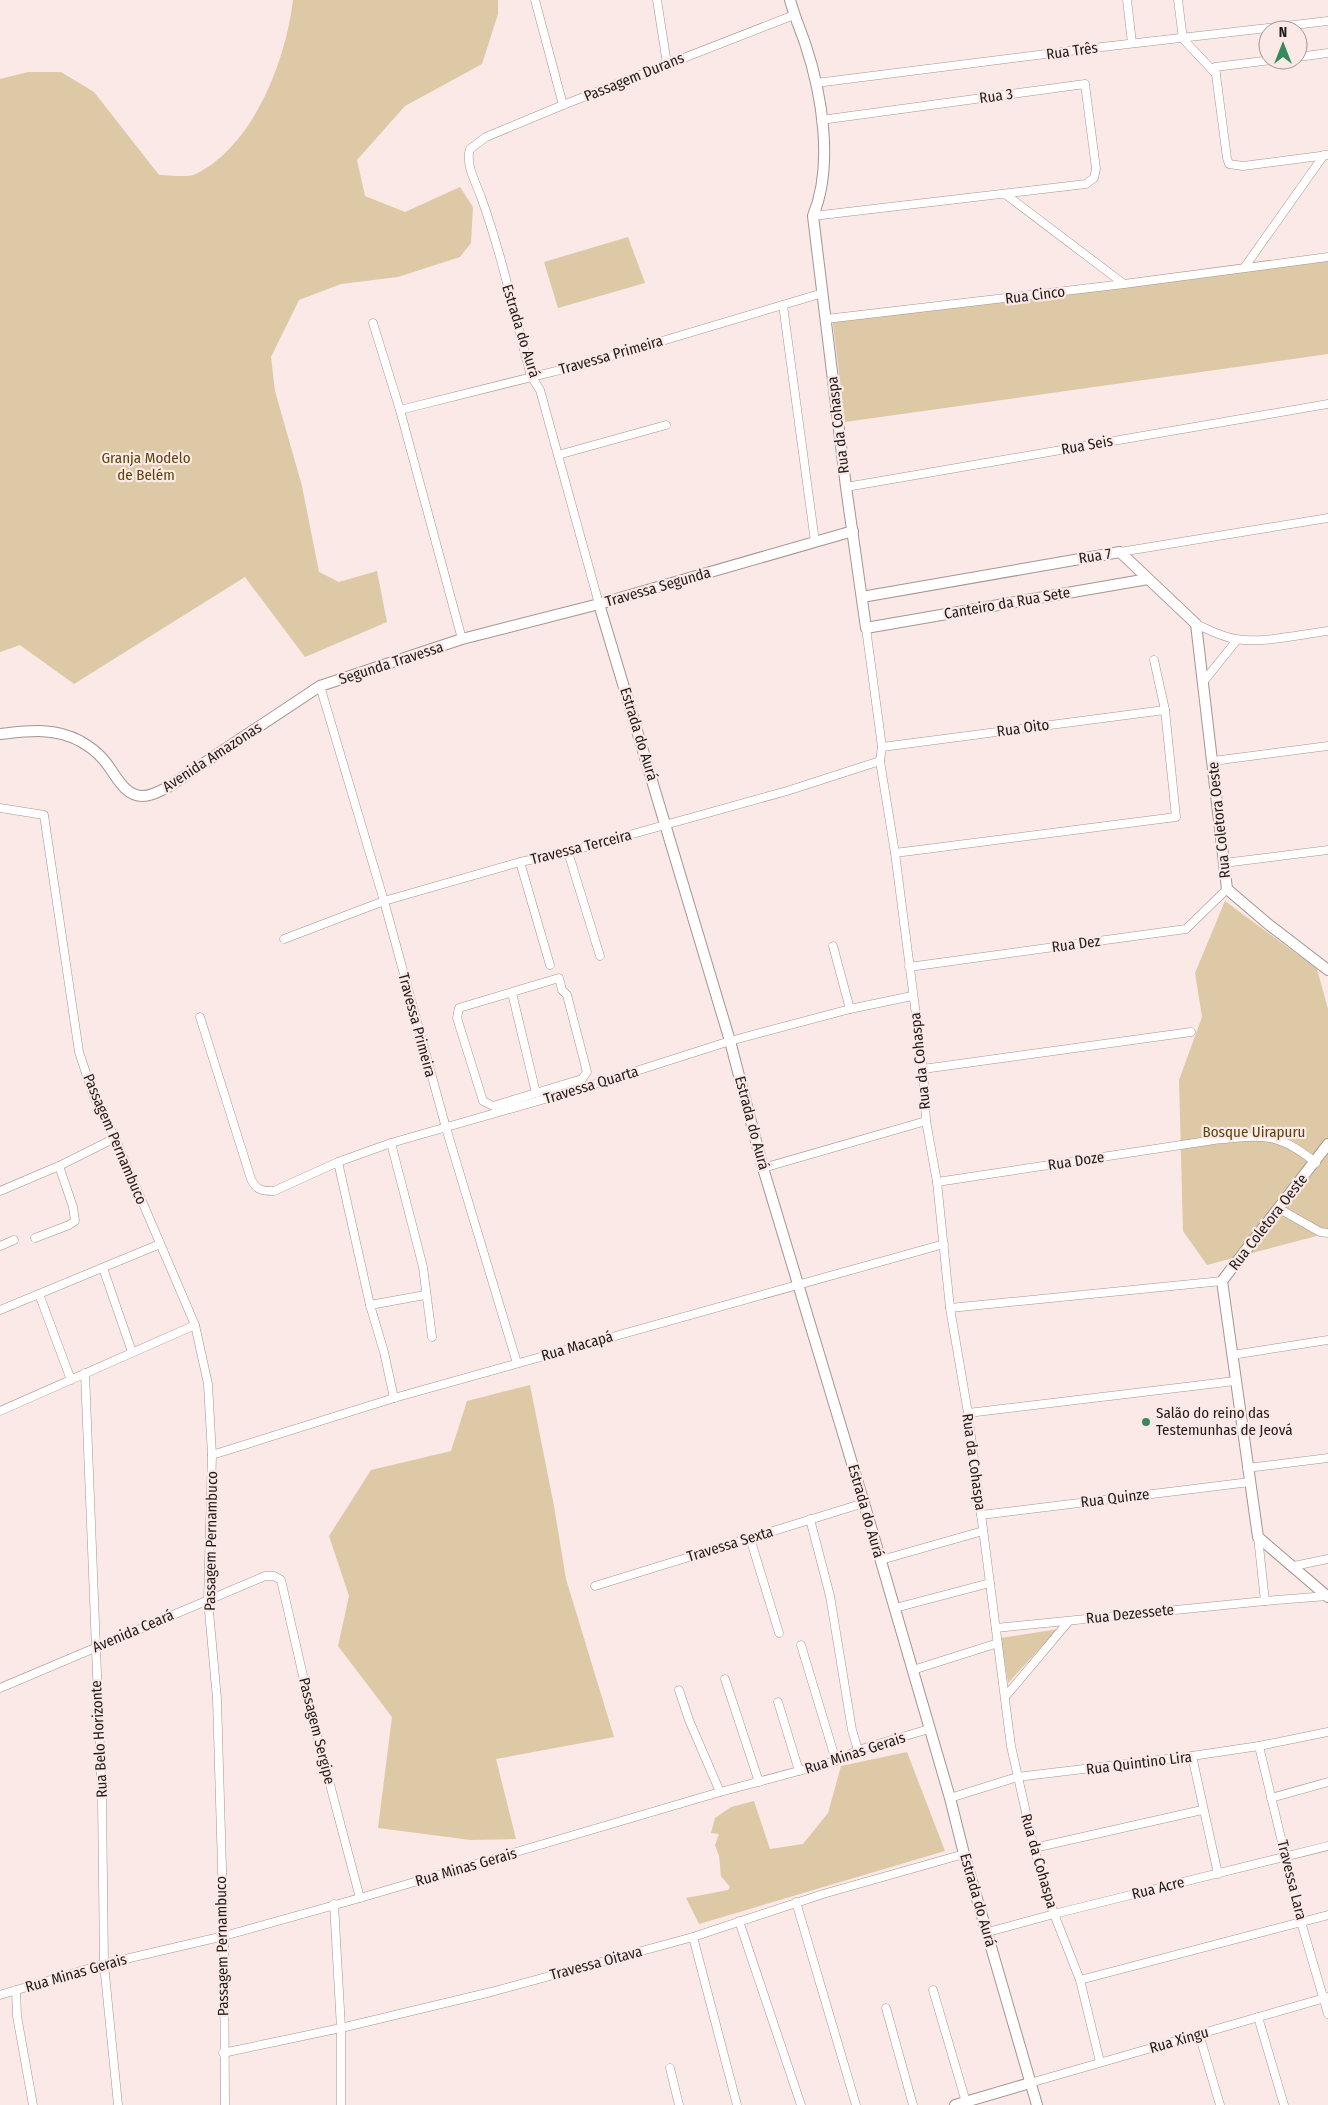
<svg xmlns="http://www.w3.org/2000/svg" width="1328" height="2105" viewBox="0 0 1328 2105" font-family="'Fira Sans Condensed',sans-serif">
<rect width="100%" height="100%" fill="#fae9e6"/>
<g fill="#dec9a7">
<path d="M293,0H498V14L482,64L405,106L357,160L365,196L405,212L460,187L473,207L471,243L460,257L398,277L341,284L299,300L271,357L275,391L302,486L319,572L339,582L377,571L387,622L305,657L245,577L74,684L20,645L0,652V79L28,72H61L94,92L159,175C169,175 187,178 196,174C254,145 286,60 293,0Z"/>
<path d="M628,237L645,283L558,308L544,262Z"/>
<path d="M1328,259V354L845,422L832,317Z"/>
<path d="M1225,901L1317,969L1328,1009V1233L1207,1265L1183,1231L1179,1080L1202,1017L1195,973Z"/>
<path d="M530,1385L554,1506L566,1579L614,1737L496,1759L516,1839L471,1840L378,1828L392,1717L338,1646L349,1596L329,1536L371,1470L451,1451L467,1401Z"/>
<path d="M1058,1629L1008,1683L1001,1638Z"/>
<path d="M907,1752L945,1851L699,1924L686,1898L728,1890L730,1887L721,1876L719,1856L715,1845L719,1834L711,1833L715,1818L731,1807L754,1801L770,1849L803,1844L828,1813L841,1766Z"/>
</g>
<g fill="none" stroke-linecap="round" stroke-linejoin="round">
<defs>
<g id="street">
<path d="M535,0L563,105"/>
<path d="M657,0L667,64"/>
<path d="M1127,0L1132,43"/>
<path d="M1178,0L1183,39L1216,74"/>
<path d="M1298,57L1328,53"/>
<path d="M1272,60L1215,67L1227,158L1229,164L1243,166L1328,155"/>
<path d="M816,83L1102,47L1328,21"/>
<path d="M1005,194L1124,284"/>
<path d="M813,216L1086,184L1094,178L1096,169L1085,84L821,120"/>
<path d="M1244,268L1324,155"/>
<path d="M783,305L815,542"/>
<path d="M826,319L1124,284L1328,257"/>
<path d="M373,323L400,410L462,639"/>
<path d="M400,410L588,363L823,293"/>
<path d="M558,455L666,425"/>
<path d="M846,487L1328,404"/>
<path d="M1120,552L1328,518"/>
<path d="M599,604L540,390L531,376C515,317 502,255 481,197C476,183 465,164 470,149L486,137L563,105L794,15"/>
<path d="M1196,624C1209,630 1222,637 1236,639C1260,644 1303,634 1328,631"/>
<path d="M866,628L882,747L880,761L895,853L923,1069L926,1121L937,1182L950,1308L968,1413L1011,1746L1034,1848L1054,1914L1080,1980L1100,2062"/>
<path d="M1204,681L1237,640"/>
<path d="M320,686L384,901L446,1128L517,1363"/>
<path d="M882,747L1165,710"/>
<path d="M1213,761L1328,746"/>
<path d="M0,808L44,815L79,1052L94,1097L115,1138L195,1325L208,1384L212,1455L208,1600L217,1699L224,1936L225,2105"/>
<path d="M568,852L600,956"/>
<path d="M895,853L1176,817L1165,710L1154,660"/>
<path d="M520,862L550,965"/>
<path d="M1224,863L1328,850"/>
<path d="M284,939L384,901L520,862L568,852L787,791L880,761"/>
<path d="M833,946L850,1009"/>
<path d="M909,967L1186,929L1227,889"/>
<path d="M559,978L562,990L567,995L587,1072L582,1079L493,1106L483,1101L457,1018L459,1008Z"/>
<path d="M512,993L536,1093"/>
<path d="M200,1017L251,1179C256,1190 262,1191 274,1191L338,1162L391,1143L583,1088L730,1041L850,1009L912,996"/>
<path d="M923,1069L1191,1032"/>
<path d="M391,1143L423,1267L432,1337"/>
<path d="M338,1162L370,1305L384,1352L394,1398"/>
<path d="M763,1168L926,1121"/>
<path d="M937,1182L1214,1140C1262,1136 1276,1130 1316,1163"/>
<path d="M0,1191L59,1166L115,1138"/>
<path d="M1278,1208L1320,1232L1328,1233"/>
<path d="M35,1238L69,1225L75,1221L73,1207L59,1166"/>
<path d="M0,1246L14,1240"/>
<path d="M103,1268L132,1352"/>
<path d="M39,1294L71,1380"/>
<path d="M370,1305L425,1295"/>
<path d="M950,1308L1222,1281"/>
<path d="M0,1310L160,1244"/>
<path d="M1232,1355L1328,1340"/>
<path d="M85,1373L102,1799L104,1964L118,2105"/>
<path d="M0,1411L195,1325"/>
<path d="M968,1413L1235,1381"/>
<path d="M212,1455L394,1398L944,1244"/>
<path d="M1247,1468L1328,1458"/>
<path d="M981,1515L1250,1482"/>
<path d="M810,1519L830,1596L852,1730L858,1750"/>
<path d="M1258,1537L1265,1601"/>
<path d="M750,1538L779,1633"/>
<path d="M881,1560L983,1531"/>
<path d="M1294,1566L1328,1559"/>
<path d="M595,1586L864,1503"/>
<path d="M895,1608L990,1583"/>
<path d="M996,1628L1265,1601L1327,1596"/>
<path d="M801,1645L836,1761"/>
<path d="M913,1670L998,1643"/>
<path d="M725,1679L759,1782"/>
<path d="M0,1688L265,1576H274L281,1580L315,1728L360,1898"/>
<path d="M679,1690L689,1720L720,1792"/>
<path d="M1005,1697L1069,1621"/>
<path d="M778,1702L799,1771"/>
<path d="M1259,1746L1301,1922L1328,2014"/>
<path d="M1192,1756L1218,1874"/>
<path d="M950,1798L1017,1777L1192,1756L1259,1746L1328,1732"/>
<path d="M1271,1798L1328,1782"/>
<path d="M1034,1848L1202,1810"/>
<path d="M796,1902L856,2105"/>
<path d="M334,1904L341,2028V2105"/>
<path d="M739,1921L801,2105"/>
<path d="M988,1932L1054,1914L1328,1846"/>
<path d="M693,1937L737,2105"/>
<path d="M1080,1980L1328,1915"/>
<path d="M16,1990L17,2016L33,2105"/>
<path d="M933,1990L966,2102"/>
<path d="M0,1995L104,1964L224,1936L360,1898L720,1792L836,1761L858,1750L929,1729"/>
<path d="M886,2008L913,2105"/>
<path d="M1258,2017L1284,2105"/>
<path d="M1199,2034L1220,2105"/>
<path d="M223,2053L341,2028L491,1992L693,1937L823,1894L964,1854"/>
<path d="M670,2068L679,2105"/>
<path d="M1030,2083L1328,1997"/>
</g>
<g id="secondary">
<path d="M790,0C794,15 800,29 805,43C822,94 834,165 813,216L846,487L866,628L1148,579"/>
<path d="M862,597L1120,552L1196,624L1227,889L1268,924L1328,970"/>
<path d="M599,604L730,1041L763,1168L864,1503L950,1798L964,1854L1037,2105"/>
<path d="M0,734C28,731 54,727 80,741C87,745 96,751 102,758C114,770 122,796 143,796C152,796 160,791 168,787L320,686L462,639L599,604L853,531"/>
<path d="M1328,1144L1222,1281L1258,1537L1328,1597"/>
<path d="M955,2105L1030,2083"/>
</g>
</defs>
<use href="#street" stroke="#a59592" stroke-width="9"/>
<use href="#secondary" stroke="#a59592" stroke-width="12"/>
<use href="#street" stroke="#fff" stroke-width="8"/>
<use href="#secondary" stroke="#fff" stroke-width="10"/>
</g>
<circle fill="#35895c" stroke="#fae9e6" stroke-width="2" cx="1146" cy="1422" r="5"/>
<g text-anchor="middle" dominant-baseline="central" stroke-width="4.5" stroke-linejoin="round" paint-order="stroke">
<g font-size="15" fill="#211b1a" stroke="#fae9e6">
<text transform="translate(1072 51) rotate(-8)">Rua Três</text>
<text transform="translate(634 77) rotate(-22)">Passagem Durans</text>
<text transform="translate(996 96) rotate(-8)">Rua 3</text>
<text transform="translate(1035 295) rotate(-7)">Rua Cinco</text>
<text transform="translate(521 331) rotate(73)">Estrada do Aurá</text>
<text transform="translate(611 355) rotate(-16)">Travessa Primeira</text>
<text transform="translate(838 425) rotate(-97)">Rua da Cohaspa</text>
<text transform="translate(1087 445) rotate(-10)">Rua Seis</text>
<text transform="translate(1095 556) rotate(-9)">Rua 7</text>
<text transform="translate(658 587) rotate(-16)">Travessa Segunda</text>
<text transform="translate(1007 603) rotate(-10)">Canteiro da Rua Sete</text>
<text transform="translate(391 663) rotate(-18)">Segunda Travessa</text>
<text transform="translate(1023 728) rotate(-8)">Rua Oito</text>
<text transform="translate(639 734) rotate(73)">Estrada do Aurá</text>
<text transform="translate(212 757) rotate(-33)">Avenida Amazonas</text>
<text transform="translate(1219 820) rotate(-96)">Rua Coletora Oeste</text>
<text transform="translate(581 847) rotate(-14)">Travessa Terceira</text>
<text transform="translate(1076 944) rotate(-8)">Rua Dez</text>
<text transform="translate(417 1025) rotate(75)">Travessa Primeira</text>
<text transform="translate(920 1061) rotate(-96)">Rua da Cohaspa</text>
<text transform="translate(591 1085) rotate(-17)">Travessa Quarta</text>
<text transform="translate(752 1123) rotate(75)">Estrada do Aurá</text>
<text transform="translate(115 1139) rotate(67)">Passagem Pernambuco</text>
<text transform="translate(1076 1161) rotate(-9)">Rua Doze</text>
<text transform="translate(1268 1222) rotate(-52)">Rua Coletora Oeste</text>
<text transform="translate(577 1346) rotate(-16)">Rua Macapá</text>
<text transform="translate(974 1462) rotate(82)">Rua da Cohaspa</text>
<text transform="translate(1115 1498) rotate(-7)">Rua Quinze</text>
<text transform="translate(866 1511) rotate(74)">Estrada do Aurá</text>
<text transform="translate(211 1541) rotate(-89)">Passagem Pernambuco</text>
<text transform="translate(730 1544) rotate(-17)">Travessa Sexta</text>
<text transform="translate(1130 1614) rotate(-6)">Rua Dezessete</text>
<text transform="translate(133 1631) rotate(-23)">Avenida Ceará</text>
<text transform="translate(317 1731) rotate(76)">Passagem Sergipe</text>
<text transform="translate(99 1739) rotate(-93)">Rua Belo Horizonte</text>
<text transform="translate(855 1753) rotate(-18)">Rua Minas Gerais</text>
<text transform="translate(1139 1763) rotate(-7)">Rua Quintino Lira</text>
<text transform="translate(1039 1861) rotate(74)">Rua da Cohaspa</text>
<text transform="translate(466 1867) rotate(-16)">Rua Minas Gerais</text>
<text transform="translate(1292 1880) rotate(76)">Travessa Lara</text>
<text transform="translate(1158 1888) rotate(-14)">Rua Acre</text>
<text transform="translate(978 1900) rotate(74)">Estrada do Aurá</text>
<text transform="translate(222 1946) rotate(-91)">Passagem Pernambuco</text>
<text transform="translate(596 1963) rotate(-15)">Travessa Oitava</text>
<text transform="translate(76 1973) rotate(-16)">Rua Minas Gerais</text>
<text transform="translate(1179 2040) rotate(-16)">Rua Xingu</text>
</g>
<g font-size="15" fill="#5e4308" stroke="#fae9e6">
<text x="146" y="458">Granja Modelo<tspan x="146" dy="17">de Belém</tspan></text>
<text x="1254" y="1132">Bosque Uirapuru</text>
</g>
<g font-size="15" fill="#211b1a" stroke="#fae9e6" text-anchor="start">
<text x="1156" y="1413">Salão do reino das<tspan x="1156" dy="17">Testemunhas de Jeová</tspan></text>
</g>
</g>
<g transform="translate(1283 45)"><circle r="24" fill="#fae9e6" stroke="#a39794"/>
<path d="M0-4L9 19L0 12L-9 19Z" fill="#35895c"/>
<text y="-8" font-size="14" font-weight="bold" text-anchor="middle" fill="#211b1a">N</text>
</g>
</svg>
